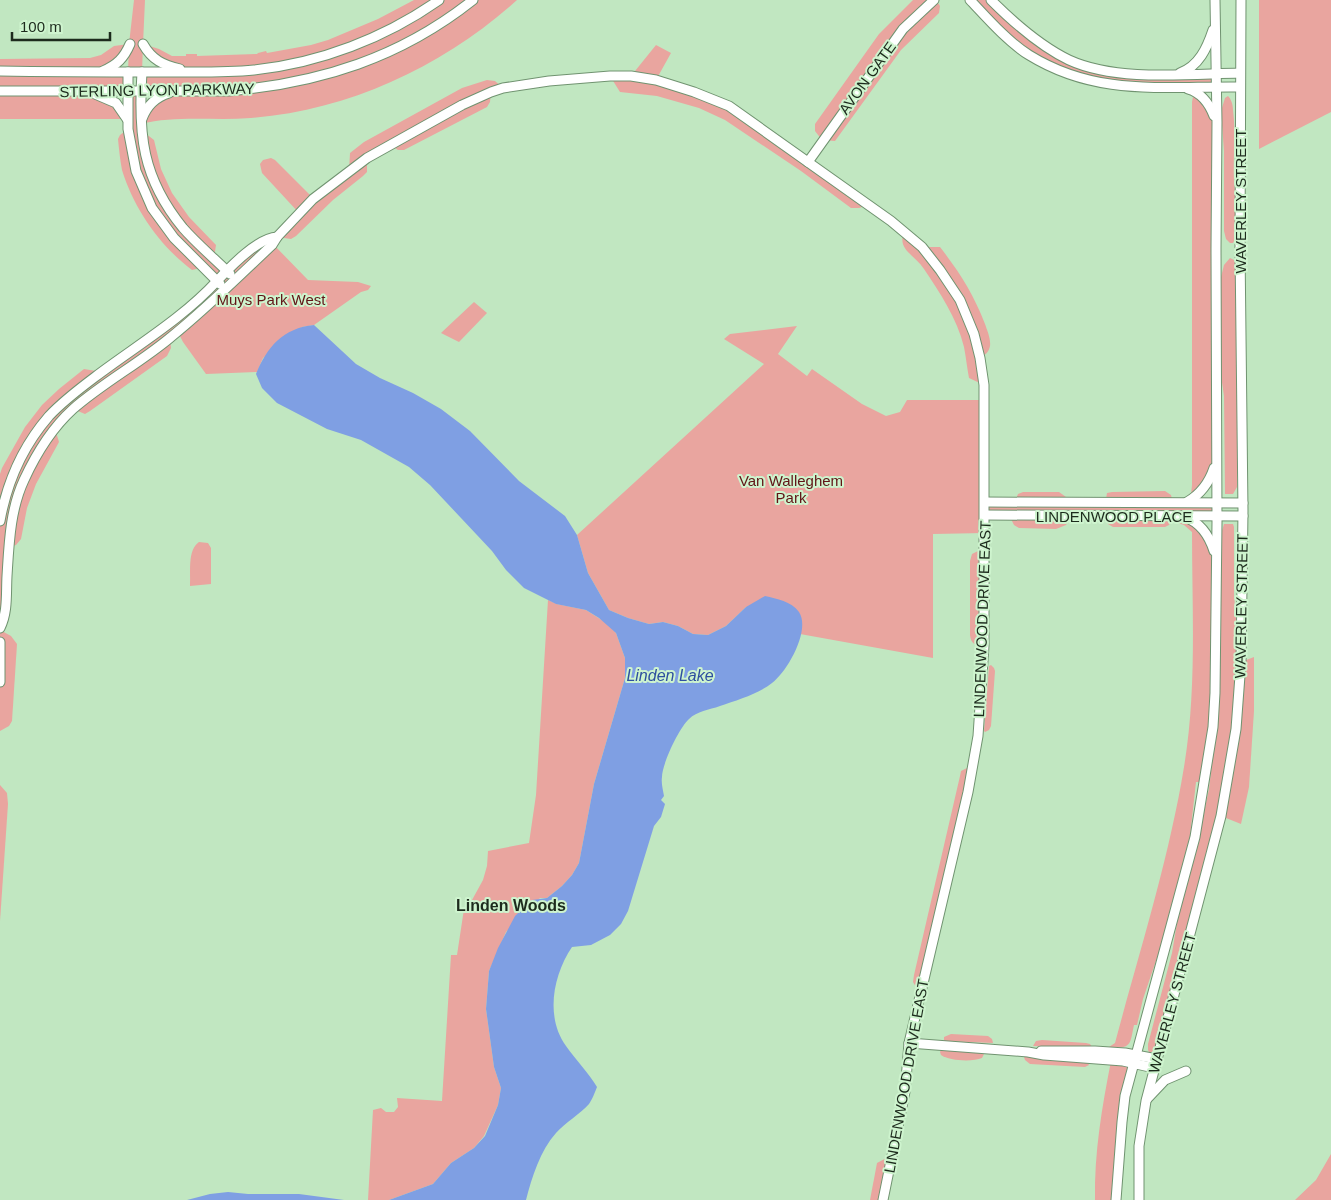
<svg xmlns="http://www.w3.org/2000/svg" width="1331" height="1200" viewBox="0 0 1331 1200" font-family="Arial,sans-serif">
<rect width="100%" height="100%" fill="#c1e7c1"/>
<g fill="#e9a59f" fill-rule="evenodd">
<path d="M134,0H145L143,44L159,49L172,56H186V54H197V56L257,54L258,53L266,51L267,53L311,45L328,40L378,19L414,0H517C444,66 350,110 251,118C214,121 176,115 141,124V130L154,140L161,169L172,193L189,217L216,245L214,258L226,270L277,237L299,213L262,173L260,164L263,160L271,158L275,160L314,199L349,171L350,153L364,142L462,88L487,80L495,81L503,88L491,92L490,102L487,107L404,150H398L389,144L367,158V172L363,176L333,200L296,236L291,239L277,237L273,244L308,280L358,282L371,286L368,290L361,292L314,325L302,327L263,358L257,372L206,374L183,342L178,332L170,339L171,348L167,356L90,411L85,414L73,409L55,429L59,442L36,484L27,508L21,539L16,545L9,547L0,628V474L2,468L25,427L42,405L59,389L84,369L102,372L216,281L204,267L192,270C160,246 134,209 122,170C120,160 119,149 118,139L120,135L128,129L127,119H0V59L90,58L101,55L114,46L129,44ZM143,45L148,53L187,72H142ZM129,46L128,72L114,66ZM128,72L142,73L140,90L128,91ZM141,90L160,96L141,122ZM128,91L123,111L90,92Z"/>
<path d="M913,0H936L940,6L939,13L901,50L835,141L822,140L815,131V124L879,34Z"/>
<path d="M970,0H991L1042,43L1099,68L1216,74V86L1106,84L1027,54Z"/>
<path d="M1259,0H1331V112L1259,149Z"/>
<path d="M656,45L671,53L656,80L729,106L868,205L859,208H851L801,171L725,120L699,108L657,96L620,92L610,76H631Z"/>
<path d="M1194,91L1217,122L1216,458L1211,477L1186,502L1217,503V517L1072,516L1066,525L1056,529L1019,528L1014,525L1009,515H985V533L933,534V658L800,634L802,622L746,607L726,626L708,635L693,634L678,626L663,622L649,624L628,618L609,610L588,573L577,535L764,364L724,339L730,334L797,326L778,354L807,376L812,369L862,404L886,416L900,412L907,400H985V502H1185L1191,495L1192,485V102Z"/>
<path d="M1228,96C1231,99 1233,104 1233,110C1236,133 1233,157 1234,181C1235,197 1242,228 1233,243H1230L1226,239L1224,231V151L1221,111L1225,98Z"/>
<path d="M904,232L922,247H940C960,273 973,293 985,324C987,330 991,339 990,346C989,352 985,355 980,358L984,385L969,378C967,368 966,357 964,347C957,318 940,293 924,269C914,254 897,250 904,232Z"/>
<path d="M1230,258L1234,260L1237,270V487L1233,494H1225L1224,396L1220,369L1221,277L1224,265Z"/>
<path d="M474,302L487,313L459,342L441,333Z"/>
<path d="M1165,491L1171,495L1172,499H1106L1107,493L1112,492Z"/>
<path d="M1023,492H1059L1066,497L1064,499H1016L1018,494Z"/>
<path d="M1106,519H1172L1169,525L1165,527H1113L1108,524Z"/>
<path d="M1178,523C1181,523 1187,523 1190,524C1204,528 1210,549 1212,561L1210,701L1208,735L1199,782H1196L1190,836L1161,946L1143,999L1137,1025H1134C1130,1042 1133,1050 1109,1047L1115,1043C1139,953 1169,859 1184,767C1197,690 1192,610 1192,532L1184,525Z"/>
<path d="M1224,524H1233L1234,527V595L1238,642L1236,683L1230,745L1216,825L1156,1048L1150,1054L1148,1050V1044L1172,953L1178,917L1197,844L1209,789L1219,702L1221,534Z"/>
<path d="M199,542L208,543L211,548V584L190,586C191,573 187,550 199,542Z"/>
<path d="M980,550L984,646C976,645 971,645 970,635V561L972,554Z"/>
<path d="M548,600L557,604L586,610L608,624L616,633L625,658V678L594,784L579,863L572,875L562,886L547,898H540L506,932L489,971L486,1009L494,1067L501,1088L498,1105L484,1136L474,1148L451,1163L433,1184L389,1200H368L373,1110L381,1108L386,1112H394L398,1107L397,1098L442,1101L451,955H457L464,909L472,900L483,880L487,866L488,851L529,843L536,795Z"/>
<path d="M0,630L11,636L17,644L12,721L9,726L0,731Z"/>
<path d="M1254,657V711L1249,787L1241,824L1221,816L1241,662Z"/>
<path d="M991,665L994,668L995,671L991,726L989,730L985,732L984,731L989,666Z"/>
<path d="M967,768L968,770L918,987H916L913,982L914,975L960,776L961,771Z"/>
<path d="M0,785L7,793L8,804L0,921Z"/>
<path d="M951,1034L988,1036L992,1039L993,1043L944,1041V1037Z"/>
<path d="M1042,1040L1086,1043L1090,1044L1093,1048L1033,1046L1036,1041Z"/>
<path d="M941,1050L983,1053L984,1054L982,1058C973,1062 949,1061 941,1055L940,1052Z"/>
<path d="M1025,1056L1088,1063L1089,1065L1085,1067L1030,1064L1025,1060L1024,1057Z"/>
<path d="M1135,1060L1125,1096L1116,1200H1095C1094,1153 1102,1107 1111,1061Z"/>
<path d="M1331,1154V1200H1295L1316,1180Z"/>
<path d="M892,1155L883,1200H870L877,1163Z"/>
</g>
<g fill="#7f9fe3">
<path d="M314,325L356,364L380,378L413,393L441,409L470,431L519,481L565,516L577,535L588,573L609,610L628,618L649,624L663,622L678,626L693,634L708,635L726,626L746,607L765,596C777,599 791,601 799,612C811,630 787,672 772,683C758,694 737,700 720,706C709,710 697,711 689,719C679,728 662,764 662,777C661,783 663,790 664,796L661,800L665,804L661,817L654,826L628,911L621,924L610,935L591,945L572,947C553,975 545,1017 566,1046C576,1060 588,1072 597,1087C595,1092 592,1100 589,1104C581,1113 565,1123 556,1133C540,1151 532,1177 526,1200H389L433,1184L451,1163L474,1148L485,1136L498,1105L501,1088L494,1067L486,1009L489,971L498,948L515,916L532,900L547,898L562,886L572,875L579,863L594,784L625,678V658L616,633L599,618L586,610L556,604L524,588L506,570L492,551L430,485L409,467L361,440L327,429L277,403L262,388L256,374C267,347 283,328 314,325Z"/>
<path d="M228,1192L248,1194H299L344,1200H187L210,1194Z"/>
</g>
<g fill="none" stroke-linecap="round" stroke-linejoin="round">
<defs>
<g id="secondary">
<path d="M970,0C987,18 1008,42 1029,55C1097,97 1163,86 1240,87"/>
<path d="M991,0C1014,23 1040,46 1069,60C1117,82 1188,74 1240,73"/>
<path d="M143,44C152,60 163,65 180,69"/>
<path d="M0,71C54,72 109,72 163,72C193,72 224,73 254,70C320,63 385,38 439,0"/>
<path d="M103,71C117,65 124,58 130,44"/>
<path d="M128,72V129L136,171L152,208L174,238L220,284"/>
<path d="M142,72C138,134 142,178 183,228C197,244 214,258 230,274"/>
<path d="M1180,73C1199,66 1207,48 1213,30"/>
<path d="M1188,89C1202,93 1209,103 1214,116"/>
<path d="M0,91H229C320,83 400,58 473,0"/>
<path d="M95,94L116,103L127,119"/>
<path d="M142,119C147,105 156,97 169,93"/>
<path d="M808,162L903,29L934,0"/>
<path d="M985,502L1243,503"/>
<path d="M1187,502C1201,494 1209,483 1214,468"/>
<path d="M985,515L1243,516"/>
<path d="M1185,517C1201,523 1209,535 1214,551"/>
<path d="M0,521C7,482 23,446 49,416C63,401 79,389 95,377C136,346 182,319 217,281C231,266 258,238 277,237"/>
<path d="M0,628C8,612 6,594 7,576C9,544 10,510 24,480C36,454 52,428 73,409C104,382 140,363 171,337C206,309 239,276 272,245L277,237L313,199L367,158L462,105L491,92L503,88L549,81L610,76H631L656,80L694,92L729,106L891,221L922,247L940,270L960,300L974,334L980,358L984,385V646L978,736L968,792L909,1043L905,1092L883,1200"/>
<path d="M0,642V682"/>
<path d="M909,1043L1028,1052L1044,1055L1123,1061L1154,1068"/>
<path d="M1041,1051H1095L1125,1053L1157,1059"/>
<path d="M1147,1099L1165,1080L1186,1071"/>
<path d="M1116,1200L1122,1122L1125,1096L1195,837L1213,727L1215,693L1217,522L1216,248L1217,122L1215,0"/>
<path d="M1139,1200V1146L1146,1101L1221,816L1236,729L1241,662L1243,511L1240,248L1241,0"/>
</g>
</defs>
<use href="#secondary" stroke="#709370" stroke-width="11"/>
<use href="#secondary" stroke="#fff" stroke-width="9"/>
</g>
<g text-anchor="middle" dominant-baseline="central" stroke-width="4" stroke-linejoin="round" paint-order="stroke">
<g font-size="15" fill="#1d2b1d" stroke="#cef4ce">
<text transform="translate(867 78) rotate(-54)">AVON GATE</text>
<text transform="translate(157 90) rotate(-1)">STERLING LYON PARKWAY</text>
<text transform="translate(1240 201) rotate(-90)">WAVERLEY STREET</text>
<text x="1114" y="516">LINDENWOOD PLACE</text>
<text transform="translate(1241 606) rotate(-89)">WAVERLEY STREET</text>
<text transform="translate(982 619) rotate(-88)">LINDENWOOD DRIVE EAST</text>
<text transform="translate(1172 1003) rotate(-75)">WAVERLEY STREET</text>
<text transform="translate(906 1076) rotate(-80)">LINDENWOOD DRIVE EAST</text>
</g>
<g font-size="15" fill="#601416" stroke="#cef4ce">
<text x="271" y="299">Muys Park West</text>
<text x="791" y="480">Van Walleghem<tspan x="791" dy="17">Park</tspan></text>
</g>
<g font-size="16" font-style="italic" fill="#2e4f9f" stroke="#cef4ce">
<text x="670" y="675">Linden Lake</text>
</g>
<g font-size="16" font-weight="bold" fill="#1d2b1d" stroke="#cef4ce">
<text x="511" y="905">Linden Woods</text>
</g>
</g>
<path d="M12 32v8h98v-8" fill="none" stroke="#1d2b1d" stroke-width="2.5"/>
<text x="20" y="32" font-size="15" fill="#1d2b1d" stroke="#cef4ce" stroke-width="4" paint-order="stroke">100 m</text>
</svg>
